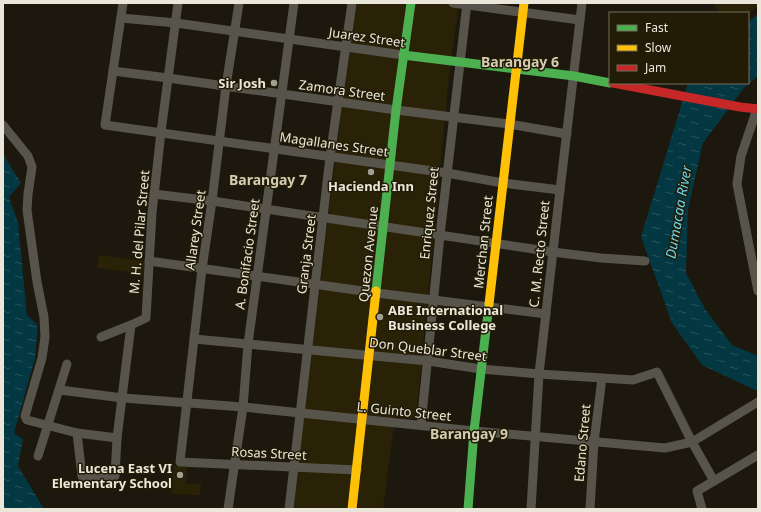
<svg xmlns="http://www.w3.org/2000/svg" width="761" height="512" viewBox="0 0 761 512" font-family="'Noto Sans',sans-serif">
<defs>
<pattern id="water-ripples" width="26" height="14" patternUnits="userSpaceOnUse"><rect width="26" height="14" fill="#033742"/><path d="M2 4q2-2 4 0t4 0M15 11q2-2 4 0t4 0" fill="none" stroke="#28545d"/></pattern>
</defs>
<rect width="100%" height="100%" fill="#1c180d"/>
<g fill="#2a2207">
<path d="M356,3H459L449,76L416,419L395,417L383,509H293L347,63Z"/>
<path d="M715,3H758V6L748,14L720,13L714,5Z"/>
<path d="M99,255L144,261L143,274L97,268Z"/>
<path d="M173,466L187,467L186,484H201L200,495L172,494Z"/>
</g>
<g fill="url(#water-ripples)">
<path d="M758,14V76L744,88L703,143L688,209L686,273L705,309L732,345L758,356V390H755L702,365L672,323L641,237L688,83H748V22Z"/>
<path d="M3,154L21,183L9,197L18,223L27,315L38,325L35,358L14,433L23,439L18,466L44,509H3Z"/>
</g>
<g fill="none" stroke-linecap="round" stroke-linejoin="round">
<g stroke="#57544c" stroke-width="9">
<path d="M123,3L105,125L447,173L503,183L560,190"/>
<path d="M239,3L226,86L212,201L202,269L180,462L357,470"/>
<path d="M453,3L580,20"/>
<path d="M121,18L176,23L403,55"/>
<path d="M113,71L168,78L396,110L509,124L567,134"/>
<path d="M757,109L741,156L737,184L758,291"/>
<path d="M3,125L28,156L32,167L28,194L27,210L37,282L44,317L45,337L42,358L25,416L27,420L77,433L117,438"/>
<path d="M154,194L212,201L553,252L601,258L645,261"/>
<path d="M149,261L377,293L546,314"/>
<path d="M101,337L131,325"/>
<path d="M194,339L428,361L481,369L539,374L633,380L657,372L692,442L714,481"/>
<path d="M60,390L123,398L243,407L474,431L665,448L692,442L758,402"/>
<path d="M421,425L440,235L467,3"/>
<path d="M77,433L82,476H115L117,438L131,325L146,318L152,213L161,132L178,3"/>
<path d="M38,456L67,364"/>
<path d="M228,509L243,407L248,344L294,3"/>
<path d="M289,509L330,157L352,3"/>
<path d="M531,509L539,374L560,190L582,3"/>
<path d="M590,509L594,442L602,378"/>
<path d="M702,509L697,491L758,455"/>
</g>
<g stroke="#4caf50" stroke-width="9">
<path d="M403,55L574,76L610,83"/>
<path d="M376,291L396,110L411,3"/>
<path d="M468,509L474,431L489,304"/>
</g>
<g stroke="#ffc107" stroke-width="9">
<path d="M489,304L524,3"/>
<path d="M352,509L376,291"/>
</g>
<path stroke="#c62828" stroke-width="9" d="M613,83L740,107L758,109"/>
</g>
<g fill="#a29f92" stroke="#221c07" stroke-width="1.5">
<circle cx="274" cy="83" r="4"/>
<circle cx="371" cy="172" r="4"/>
<circle cx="380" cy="317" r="4"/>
<circle cx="180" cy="475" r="4"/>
</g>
<g text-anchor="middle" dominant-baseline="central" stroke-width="3" stroke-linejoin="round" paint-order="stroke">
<g font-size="13" fill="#eae7da" stroke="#221c07">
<text transform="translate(367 37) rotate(8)">Juarez Street</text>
<text transform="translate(342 90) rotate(8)">Zamora Street</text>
<text transform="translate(334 144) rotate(8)">Magallanes Street</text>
<text transform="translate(429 213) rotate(-84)">Enriquez Street</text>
<text transform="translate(195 230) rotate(-82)">Allarey Street</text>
<text transform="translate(139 232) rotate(-85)">M. H. del Pilar Street</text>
<text transform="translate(483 242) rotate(-84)">Merchan Street</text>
<text transform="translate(247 254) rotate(-82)">A. Bonifacio Street</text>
<text transform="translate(306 254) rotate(-83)">Granja Street</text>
<text transform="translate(368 254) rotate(-84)">Quezon Avenue</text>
<text transform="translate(539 254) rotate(-84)">C. M. Recto Street</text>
<text transform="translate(428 349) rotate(7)">Don Queblar Street</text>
<text transform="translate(404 411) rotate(6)">L. Guinto Street</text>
<text transform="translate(582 443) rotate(-85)">Edano Street</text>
<text transform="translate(269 453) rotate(3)">Rosas Street</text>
</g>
<g font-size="13" font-weight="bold" fill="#eae7da" stroke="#221c07" text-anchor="end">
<text x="266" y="83">Sir Josh</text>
<text x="371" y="186" text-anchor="middle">Hacienda Inn</text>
<text x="388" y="310" text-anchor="start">ABE International<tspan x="388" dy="15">Business College</tspan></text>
<text x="172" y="468">Lucena East VI<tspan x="172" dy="15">Elementary School</tspan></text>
</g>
<g font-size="14" font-weight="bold" fill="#d4ccb2" stroke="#221c07">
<text x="520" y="61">Barangay 6</text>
<text x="268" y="179">Barangay 7</text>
<text x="469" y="433">Barangay 9</text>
</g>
<g font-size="14" font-style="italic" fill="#6cd5f0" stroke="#221c07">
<text transform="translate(678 212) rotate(-80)">Dumacaa River</text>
</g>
</g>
<rect width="761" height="512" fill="none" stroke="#eae7da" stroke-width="8"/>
<rect x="609" y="12" width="140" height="72" fill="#221c07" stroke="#726d5b"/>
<rect x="617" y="25" width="20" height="6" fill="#4caf50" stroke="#726d5b"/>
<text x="645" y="32" font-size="12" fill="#eae7da">Fast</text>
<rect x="617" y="45" width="20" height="6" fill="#ffc107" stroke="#726d5b"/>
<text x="645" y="52" font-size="12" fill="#eae7da">Slow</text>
<rect x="617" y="65" width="20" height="6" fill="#c62828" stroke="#726d5b"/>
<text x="645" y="72" font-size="12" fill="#eae7da">Jam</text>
</svg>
